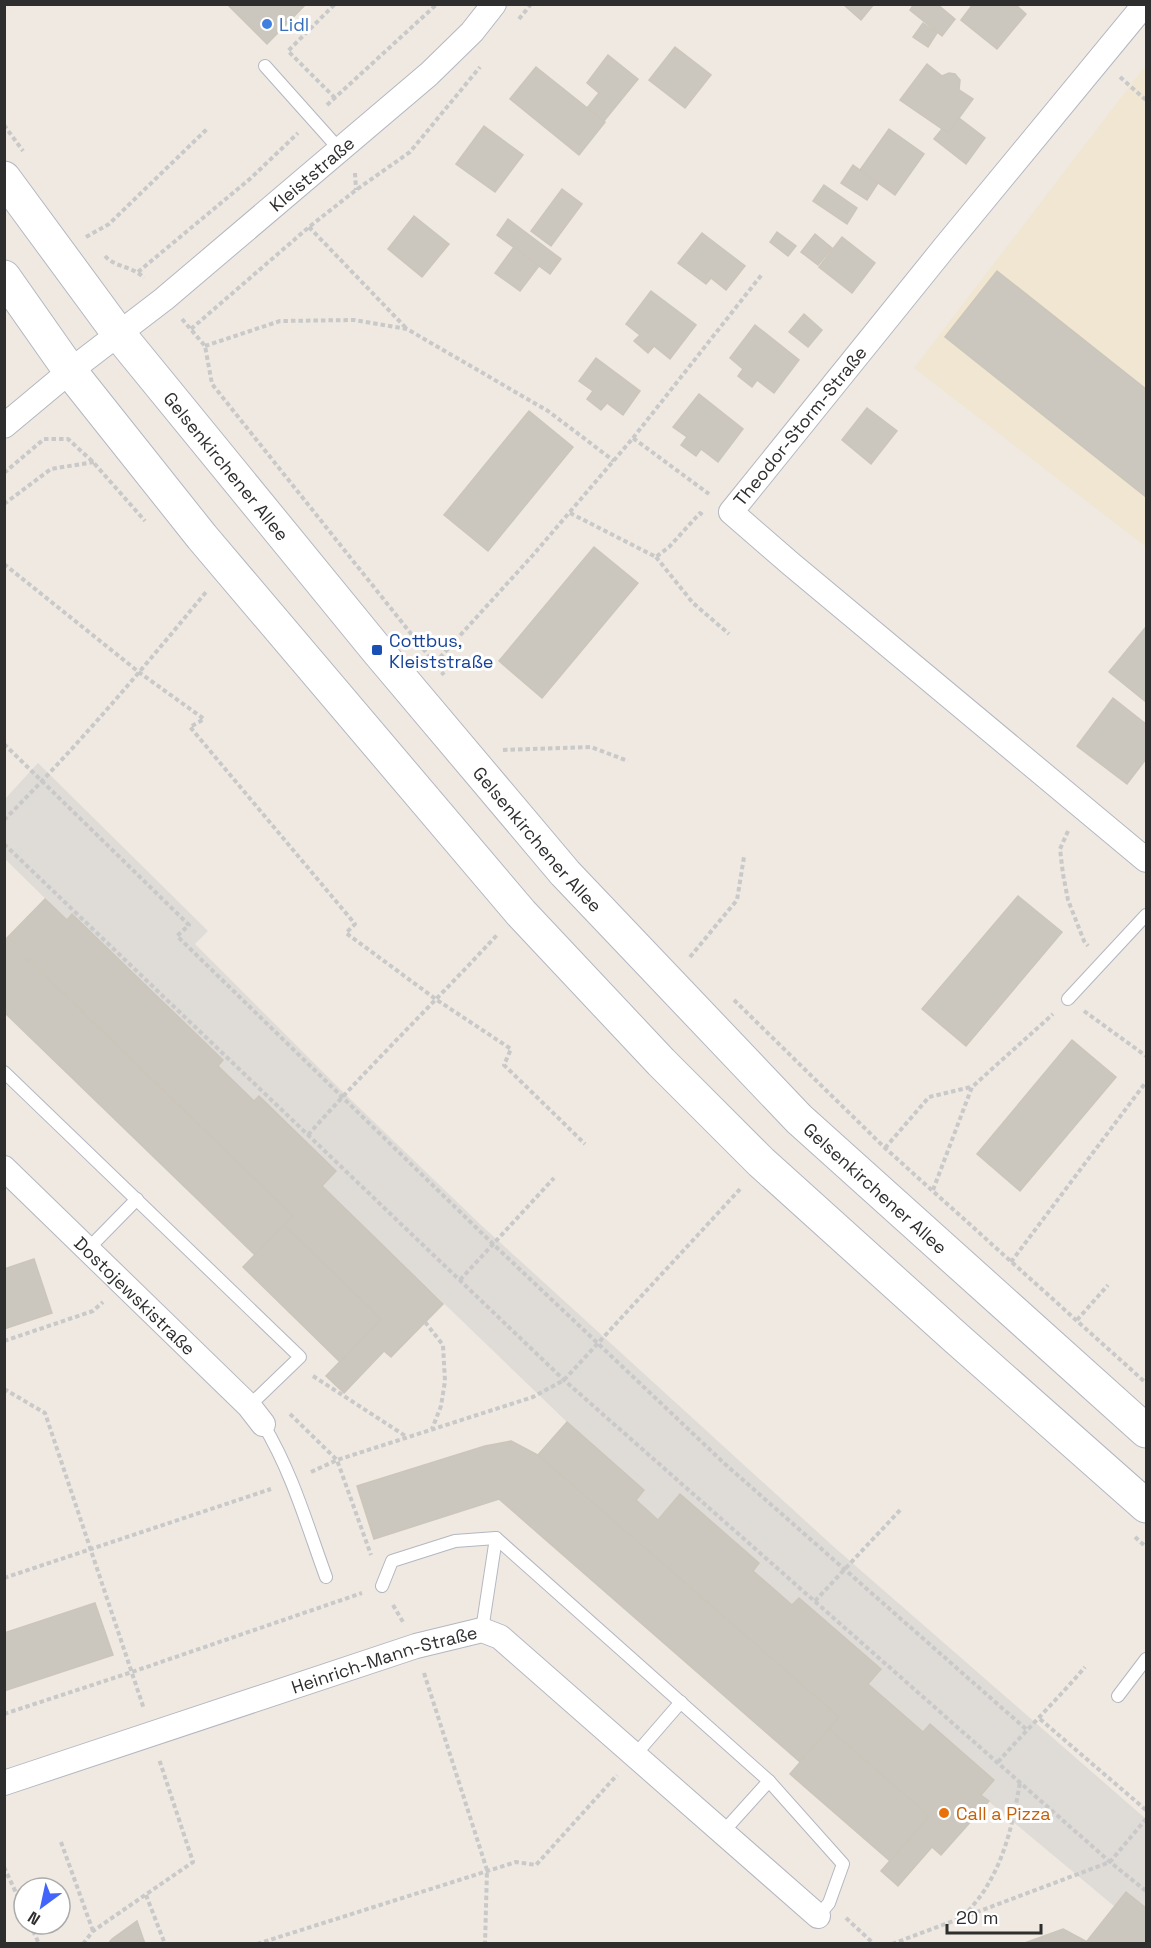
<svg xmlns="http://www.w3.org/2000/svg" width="1151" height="1948" viewBox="0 0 1151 1948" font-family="'Space Grotesk',sans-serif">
<rect width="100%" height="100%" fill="#efe9e1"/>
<path fill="#f0e6d1" d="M1146,65V547L914,368Z"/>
<path fill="#dfdcd8" d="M38,763L208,931L195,944L345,1094L481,1225L834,1547L1146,1819V1908L1126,1892L1114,1906L981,1795L930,1724L923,1732L868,1684L799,1598L792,1605L753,1571L759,1563L658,1520L636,1500L644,1490L567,1422L322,1186L336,1171L259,1096L254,1101L218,1066L222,1060L73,915L67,920L5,859L4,800Z"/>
<g fill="#cbc7bf" stroke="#cbc5ba" stroke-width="1.5">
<path d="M227,4H306L267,44Z"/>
<path d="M843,4H874L861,20Z"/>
<path d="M914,4H937L955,19L942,36L910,10Z"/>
<path d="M973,4H1015L1026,14L997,49L961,20Z"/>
<path d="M923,23L937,33L928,47L913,37Z"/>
<path d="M675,47L711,75L685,108L649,80Z"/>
<path d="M608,55L638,79L604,121L587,108L599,93L587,83Z"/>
<path d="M927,64L942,76L949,73L955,74L960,80L959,90L973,99L948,133L900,100Z"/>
<path d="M536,67L605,122L579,155L510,99Z"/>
<path d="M959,118L985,138L966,164L934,139L942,129L948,133Z"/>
<path d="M484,126L523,155L495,192L456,164Z"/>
<path d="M889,129L924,154L895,195L860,170Z"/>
<path d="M853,165L878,183L867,200L841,183Z"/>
<path d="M824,185L857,208L847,224L813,201Z"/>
<path d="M562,189L582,204L551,246L531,231Z"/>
<path d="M414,216L449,244L422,277L388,249Z"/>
<path d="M508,219L561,259L550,274L497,235Z"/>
<path d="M777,232L796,246L788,256L770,242Z"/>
<path d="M702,233L745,266L726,290L711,278L706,284L678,263Z"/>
<path d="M815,234L832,248L818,265L801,252Z"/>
<path d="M842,237L875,263L852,293L819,267Z"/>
<path d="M514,247L539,266L520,291L495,273Z"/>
<path d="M997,271L1146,389V497L945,337Z"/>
<path d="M651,291L696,325L670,359L654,346L648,353L634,341L640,335L626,324Z"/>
<path d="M804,314L822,330L808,347L789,332Z"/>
<path d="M755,325L799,360L774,393L757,380L752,387L738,376L743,369L730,358Z"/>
<path d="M596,358L640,391L623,415L607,403L601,410L587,399L593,391L579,381Z"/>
<path d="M699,394L743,429L718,462L701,449L696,456L681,445L687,437L673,427Z"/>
<path d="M867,408L897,431L871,464L842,440Z"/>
<path d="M529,411L573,447L488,551L444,515Z"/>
<path d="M594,547L638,583L542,698L499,661Z"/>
<path d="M1145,628L1146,630V702L1109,672Z"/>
<path d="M1113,698L1146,724V759L1127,784L1077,746Z"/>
<path d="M1018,896L1062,932L966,1046L922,1009Z"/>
<path d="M45,899L67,920L72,914L223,1060L218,1066L254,1101L259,1096L336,1171L322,1186L443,1304L391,1357L384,1351L344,1393L326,1376L381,1319L284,1225L293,1216L7,938Z"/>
<path d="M4,937L293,1216L255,1255L4,1012Z"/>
<path d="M1072,1040L1116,1077L1020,1191L977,1154Z"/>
<path d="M284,1225L381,1319L340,1362L243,1267Z"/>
<path d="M34,1259L52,1313L4,1329V1269Z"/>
<path d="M567,1422L644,1490L636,1500L658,1520L680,1494L759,1563L753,1571L792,1605L799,1598L881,1669L868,1684L923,1732L930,1724L994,1780L981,1795L989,1801L941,1855L932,1847L898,1886L881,1871L929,1816L829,1729L839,1717L538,1455Z"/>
<path d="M511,1441L538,1455L839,1717L800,1762L499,1499L374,1539L357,1486L485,1446Z"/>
<path d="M95,1603L113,1655L4,1691V1633Z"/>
<path d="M829,1729L929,1816L890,1861L790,1774Z"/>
<path d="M1126,1892L1146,1908V1944H1091L1087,1941Z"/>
<path d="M137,1921L145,1944H108L112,1939Z"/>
<path d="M1063,1929L1091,1944H1022Z"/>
</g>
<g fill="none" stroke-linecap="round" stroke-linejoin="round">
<defs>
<g id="lane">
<path d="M265,66L340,150"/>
<path d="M1068,999L1146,915"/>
<path d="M4,1072L300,1357L249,1406"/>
<path d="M88,1249L137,1199"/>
<path d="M263,1424C292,1472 307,1525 326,1577"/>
<path d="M382,1586L392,1561L455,1541L496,1538L769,1781L843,1864L829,1903L818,1916"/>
<path d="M482,1630L496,1538"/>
<path d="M1118,1696L1146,1659"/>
<path d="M635,1755L681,1702"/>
<path d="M723,1832L769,1781"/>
</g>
<g id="street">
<path d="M1145,4L944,248L731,512L791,564L1146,860"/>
<path id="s1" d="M4,426L70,371L164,299L429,74L472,32L494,4"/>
<path id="s2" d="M4,1168L249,1406L263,1424"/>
<path id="s3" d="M4,1783L416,1646L482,1630L500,1637L818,1916"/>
</g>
<g id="secondary">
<path id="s4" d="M4,178L118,333L377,650L565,873L799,1119L1146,1431"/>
<path d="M4,277L70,371L202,537L521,913L661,1062L761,1162L955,1337L1146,1506"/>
</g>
</defs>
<use href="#lane" stroke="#b4b7c1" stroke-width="14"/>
<use href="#street" stroke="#b4b7c1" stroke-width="26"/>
<use href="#secondary" stroke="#b4b7c1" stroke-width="35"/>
<g stroke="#c9c9c9" stroke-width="4" stroke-dasharray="4.5 3" stroke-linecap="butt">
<path d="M519,19L531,4"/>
<path d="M1120,77L1146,100"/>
<path d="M335,98L288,51L335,4"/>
<path d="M327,105L437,4"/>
<path d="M4,125L23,151"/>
<path d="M355,173L356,190"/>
<path d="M309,227L407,329"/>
<path d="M86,237L109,224L208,128"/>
<path d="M105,256C116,268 133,266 144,278"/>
<path d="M138,272L251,178L298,133"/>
<path d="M182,319L205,346L212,384L444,675"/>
<path d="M191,329L309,227L356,190L410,152L480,67"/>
<path d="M205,346L280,321L354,320L407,329L548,411L614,461"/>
<path d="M633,438L763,273"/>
<path d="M4,473L44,439H68L93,462L145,521"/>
<path d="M4,504L51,469L94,462"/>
<path d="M570,513L656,557L669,547L700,513L704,516"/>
<path d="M656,557L693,603L729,634"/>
<path d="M4,564L140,673L204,719L190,727L355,924L346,933L437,1000L511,1049L504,1065L585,1144"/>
<path d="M435,663L533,555L633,438L709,494"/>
<path d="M4,744L189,925L177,936L492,1243L725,1464L1027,1730"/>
<path d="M503,750L591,747L628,761"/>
<path d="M4,820C76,748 141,671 206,592"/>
<path d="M1068,831L1060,849L1063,874L1068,900L1084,941L1088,946"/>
<path d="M4,844L564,1380L1110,1862L1146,1891"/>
<path d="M690,957L737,900L744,857"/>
<path d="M734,1000L885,1148L1146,1383"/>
<path d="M1084,1011L1146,1056"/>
<path d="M308,1135C369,1066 435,1002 497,935"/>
<path d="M885,1148L929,1097L971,1087"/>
<path d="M933,1190L972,1087L1053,1014"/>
<path d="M1011,1262L1146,1082"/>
<path d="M460,1280L554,1178"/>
<path d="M1077,1320L1108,1285"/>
<path d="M425,1322L443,1345L445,1381L441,1406L432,1429"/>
<path d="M4,1341L93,1311L103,1302"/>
<path d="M313,1376L407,1437"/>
<path d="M4,1389L45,1413L144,1709"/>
<path d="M290,1414L337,1460L371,1555"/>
<path d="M311,1472L337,1460L533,1397L564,1380L742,1187"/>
<path d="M1135,1537L1146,1547"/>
<path d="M4,1578L271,1489"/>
<path d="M815,1601L902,1508"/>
<path d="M393,1605L403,1622"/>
<path d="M424,1673L487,1870L485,1944"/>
<path d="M4,1714L132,1672L362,1593"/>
<path d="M1040,1719L1146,1810"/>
<path d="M998,1762C1026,1730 1057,1700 1085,1667"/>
<path d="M61,1842L93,1931"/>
<path d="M4,1867L24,1910"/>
<path d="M146,1895L165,1944"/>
<path d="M964,1917C971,1907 981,1897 987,1886C1006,1855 1014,1818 1020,1782"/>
<path d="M846,1918L874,1944"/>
<path d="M30,1924L39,1944"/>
<path d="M83,1944L93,1931L193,1862L159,1759"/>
<path d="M257,1944L516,1862L536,1865L617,1775"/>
<path d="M892,1944L1110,1862L1146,1819"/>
</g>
<use href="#lane" stroke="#fff" stroke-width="12"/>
<use href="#street" stroke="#fff" stroke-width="24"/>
<use href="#secondary" stroke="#fff" stroke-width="33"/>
</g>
<circle fill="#3f7fe0" stroke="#fff" stroke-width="2" cx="267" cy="24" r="6"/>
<rect fill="#1a4fb4" stroke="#fff" stroke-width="2" x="371" y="644" width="12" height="12" rx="3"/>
<circle fill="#e8710a" stroke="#fff" stroke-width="2" cx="944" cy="1813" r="6"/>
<g text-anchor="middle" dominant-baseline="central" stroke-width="6" stroke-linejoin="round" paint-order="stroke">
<g font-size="18" fill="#366cbe" stroke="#fff" text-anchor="start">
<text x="279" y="24">Lidl</text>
</g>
<g font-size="18" fill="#2e2e2e" stroke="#fff">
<text stroke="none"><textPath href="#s1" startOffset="398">Kleiststraße</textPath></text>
<text transform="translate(800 426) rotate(-51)">Theodor-Storm-Straße</text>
<text stroke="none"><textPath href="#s4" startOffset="364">Gelsenkirchener Allee</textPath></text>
<text stroke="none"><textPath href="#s4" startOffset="850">Gelsenkirchener Allee</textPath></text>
<text stroke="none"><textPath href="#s4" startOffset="1336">Gelsenkirchener Allee</textPath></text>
<text stroke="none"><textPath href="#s2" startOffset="183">Dostojewskistraße</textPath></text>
<text stroke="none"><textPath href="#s3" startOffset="400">Heinrich-Mann-Straße</textPath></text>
</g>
<g font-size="18" fill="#164399" stroke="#fff" text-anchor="start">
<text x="389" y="640">Cottbus,<tspan x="389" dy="21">Kleiststraße</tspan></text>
</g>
<g font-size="18" fill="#c56008" stroke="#fff" text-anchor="start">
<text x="956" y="1813">Call a Pizza</text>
</g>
</g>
<rect width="1151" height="1948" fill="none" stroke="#2e2e2e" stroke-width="12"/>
<g transform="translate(42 1906) rotate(213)"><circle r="28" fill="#ffffff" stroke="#ababab" stroke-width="1.5"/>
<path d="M0-4.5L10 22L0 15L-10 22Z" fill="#4264fb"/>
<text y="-9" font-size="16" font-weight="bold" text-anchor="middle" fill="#2e2e2e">N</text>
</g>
<path d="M947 1924v9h94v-9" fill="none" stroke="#2e2e2e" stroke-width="3"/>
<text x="956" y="1924" font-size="18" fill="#2e2e2e" stroke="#ffffff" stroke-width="4.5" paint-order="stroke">20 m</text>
</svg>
